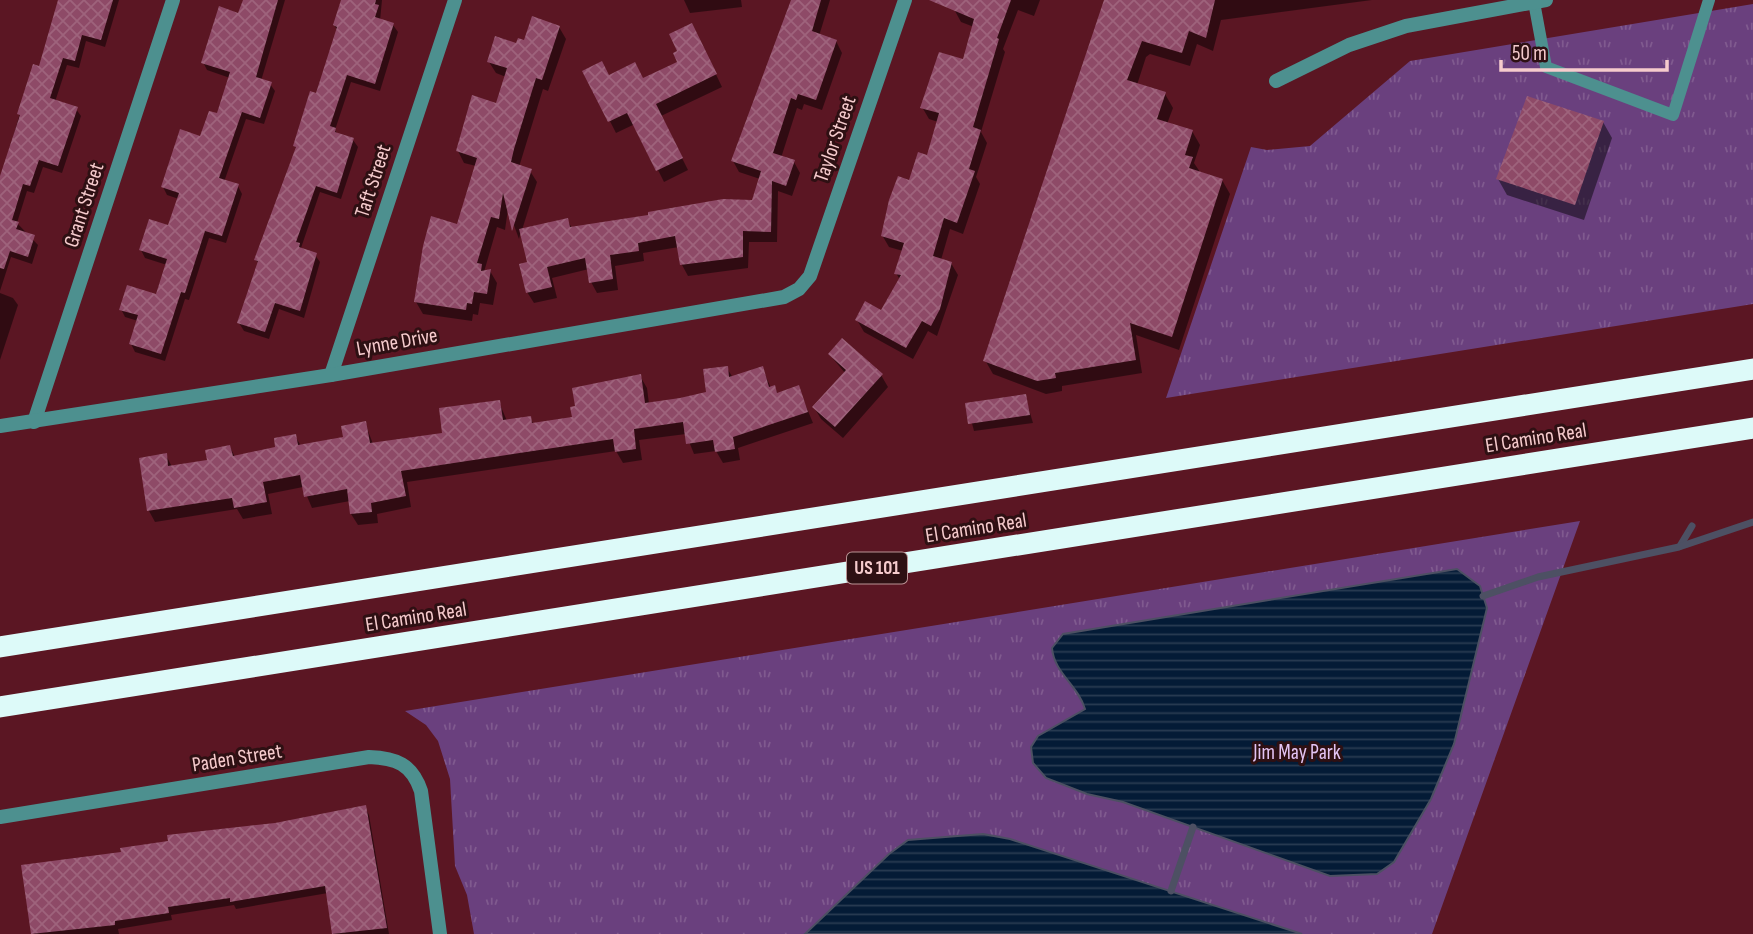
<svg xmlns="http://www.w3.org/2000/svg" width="1753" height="934" viewBox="0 0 1753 934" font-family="'Sofia Sans Condensed',sans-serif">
<defs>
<pattern id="grass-tufts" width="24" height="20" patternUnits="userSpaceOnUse" patternTransform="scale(1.75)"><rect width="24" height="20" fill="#6a407e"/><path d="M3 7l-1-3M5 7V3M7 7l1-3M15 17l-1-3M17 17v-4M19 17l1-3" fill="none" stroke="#805a8f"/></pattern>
<pattern id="water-rules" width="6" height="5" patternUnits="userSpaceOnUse" patternTransform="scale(1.75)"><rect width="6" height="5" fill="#041b36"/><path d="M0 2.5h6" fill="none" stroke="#293b52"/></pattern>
<pattern id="building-cross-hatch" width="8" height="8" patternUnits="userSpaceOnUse" patternTransform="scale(1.75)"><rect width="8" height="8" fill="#8e4a67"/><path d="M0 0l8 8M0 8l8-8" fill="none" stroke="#9e637c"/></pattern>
</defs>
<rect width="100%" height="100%" fill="#5b1623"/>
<g fill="url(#grass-tufts)">
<path d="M1753,4V304L1166,398L1251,147L1267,150L1310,146L1410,61Z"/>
<path d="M1580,521L1432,934H474L467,895L455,866L450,779L438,741L426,725L405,711Z"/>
</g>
<g fill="url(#water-rules)" stroke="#4d5063" stroke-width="2">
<path d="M1457,569L1480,586L1487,608L1454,744L1431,799L1394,862L1377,874L1330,876L1123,802L1087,794L1046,778L1033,763L1031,747L1038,736L1085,709C1078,685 1054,673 1052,648L1063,634Z"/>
<path d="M983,834L1010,839L1302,934H805L889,854L908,840Z"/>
</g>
<g fill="#0007">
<path d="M60,0H119L105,47L86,41L79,68L67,65L55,102L76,109L81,116L62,173L43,167L34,193L27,191L17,223L38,245L32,264L11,257L0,291V181L34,66L41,68Z"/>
<path d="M244,0H285L261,81L270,84L275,91L264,124L246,119L224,182L238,186L242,194L226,243L209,238L189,300L185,299L165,361L135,352L131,344L138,321L125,317L121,309L157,296L167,265L145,258L141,250L169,227L179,199L167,195L163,187L218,115L230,78L207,70L203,62L240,15Z"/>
<path d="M343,0H382L380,21L393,25L398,32L380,91L351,82L335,130L338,135L353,140L358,147L341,199L320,192L301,248L315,255L320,262L304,318L279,309L269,339L244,331L239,323L259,264L256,260L297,150L295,146L317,95L338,31L334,25Z"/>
<path d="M684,0H741L742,7L690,13Z"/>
<path d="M793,0H830L819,36L836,41L842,53L822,110L804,104L802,110L797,108L781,158L794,162L800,173L792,196L778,191L777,242H749L748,268L688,276L682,265L679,247L643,253L644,261L615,266L618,290L597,293L591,282L589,269L552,278L557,298L534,303L527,292L529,264L521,231L519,239L508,209L505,230L497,227L484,272L490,271L497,283L493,305L480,303L478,315L473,314L472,321L423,314L416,302L458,226L476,166L464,163L458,151L497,105L506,77L496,73L489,62L559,27L566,39L548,91L543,89L519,167L530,171L537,182L522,230L567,220L572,228L753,201L760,179L739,172L733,161Z"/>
<path d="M959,0H1040L1034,16L1018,10L1003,49L1005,52L981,132L987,143L976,177L980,184L963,234L950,229L941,260L951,263L958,275L937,336L928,331L913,359L864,332L857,320L882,313L900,280L896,273L903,251L889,247L882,235L910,182L928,157L938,122L929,119L922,107L964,61L974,27L961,22L955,11Z"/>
<path d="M1105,0H1372L1221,20L1213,51L1197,44L1190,66L1150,54L1146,57L1137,85L1165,94L1173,108L1167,124L1192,131L1200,145L1194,163L1200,172L1222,180L1230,194L1179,350L1136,335L1142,373L1062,386V391L1046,394L993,374L985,360Z"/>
<path d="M698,37L722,87L661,116L688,170L664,182L635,124L616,133L585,72L643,80L680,62Z"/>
<path d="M1603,122L1612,138L1584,220L1507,195L1498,179Z"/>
<path d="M0,293L13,298L18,305L0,360Z"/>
<path d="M830,355L881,375L888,387L843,438L821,419L814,407L845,373Z"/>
<path d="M727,368L733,378L762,368L771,388L774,387L778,394L798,387L813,423L738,448L740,460L723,463L716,451L694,454L686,434L639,440L642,460L623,463L616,451L407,482L411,507L377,514L378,523L358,525L351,514L350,501L312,508L303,487L268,494L272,514L243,519L237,509L155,522L149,511L166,455L172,467L209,461L230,447L235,457L277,448L295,436L301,446L345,438L365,423L373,444L444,435L499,402L507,421L530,418L534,425L574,418L640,376L647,388L649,404L708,394Z"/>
<path d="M1025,396L1033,423L974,431L967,404Z"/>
<path d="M365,807L369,815L389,934H333L328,893L236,909L234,905L171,915L172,920L118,929L119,934H33L23,866L123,854Z"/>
</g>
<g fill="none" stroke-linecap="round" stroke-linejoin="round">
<g stroke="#4d5063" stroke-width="7">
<path d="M1680,546L1692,526"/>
<path d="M1483,596L1538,577L1679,547L1753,522"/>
<path d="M1171,891L1193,827"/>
</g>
</g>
<g fill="url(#building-cross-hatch)">
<path d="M58,0H113L101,40L82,35L75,61L63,58L50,98L78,107L58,166L39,160L30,186L23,184L12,220L19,222L16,229L35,235L28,257L10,251L4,269L0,268V176L20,115L17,114L33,64L39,66Z"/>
<path d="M243,0H278L256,77L272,82L260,118L242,112L219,178L239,184L222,236L205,231L185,293L181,292L161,354L129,344L138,315L119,310L127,285L156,294L167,259L139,250L149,219L168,225L179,193L161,187L180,129L200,136L209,111L217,113L230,72L201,63L219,6L238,13Z"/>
<path d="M341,0H376L375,4L379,5L375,17L394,23L375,84L347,75L330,126L336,128L335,132L354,138L337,193L316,186L296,242L300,243L299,247L317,253L300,311L275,303L265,332L237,323L258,261L254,260L296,147L293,146L310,91L316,93L337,27L333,25Z"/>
<path d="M791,0H821L812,31L837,40L816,100L798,94L796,100L791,98L773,153L795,160L786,186L772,181L771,232L743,231V257L680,265L675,236L638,243L639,251L610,255L613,279L589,283L585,258L547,267L552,287L526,293L519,264L527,262L519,229L568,218L570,227L648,215V212L723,199L752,200L761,171L731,161Z"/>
<path d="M929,0H1011L997,38L999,39L973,127L981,130L969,169L975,171L957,223L944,218L933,256L952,262L940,309L931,326L922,321L906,348L855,320L865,301L881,310L901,275L894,274L904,243L881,236L889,200L898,176L909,180L918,152L927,155L939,113L920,108L939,52L963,59L974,19Z"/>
<path d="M1104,0H1215L1206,38L1189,31L1182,53L1142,41L1127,80L1166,92L1157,119L1193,130L1185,155L1193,157L1189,168L1223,179L1172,337L1130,323L1136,360L1055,373L1056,378L1037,381L983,361Z"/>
<path d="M532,16L560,26L542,80L536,78L514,149L511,162L532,169L512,231L503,193L499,219L491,217L477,263L482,264L481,271L491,269L487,294L474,292L472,304L467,303L466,310L414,302L423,246L431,216L457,224L477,158L456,151L472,95L496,103L507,68L487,62L495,36L516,43L518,38L524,40Z"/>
<path d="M692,23L717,74L656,104L683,158L656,171L627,113L608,122L582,71L602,61L609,75L635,62L643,78L677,62L673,53L677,51L669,34Z"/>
<path d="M1527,96L1604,121L1575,205L1496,179Z"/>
<path d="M842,338L883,374L835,427L812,407L846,370L828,354Z"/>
<path d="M728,366L729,377L763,366L769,387L775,385L777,393L799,385L808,412L733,437L735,449L715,452L713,440L686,444L683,422L634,429L636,449L615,452L613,439L401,471L406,496L371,503L372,512L350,514L347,489L304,497L300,475L263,482L267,502L234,508L232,498L147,511L139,458L167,453L168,466L207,460L205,450L230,445L233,456L275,447L274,438L296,434L298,445L343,437L341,426L366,421L370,443L442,433L439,408L500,400L503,420L531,416L532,423L572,417L570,407L575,406L572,388L641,374L645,403L680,398L706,392L703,369Z"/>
<path d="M1026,394L1030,415L968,424L965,403Z"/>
<path d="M366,805L387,928L332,934L325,886L230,902V898L168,907L169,913L115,921V925L31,934L21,865L121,852L120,848L168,841L167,835L275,823Z"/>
</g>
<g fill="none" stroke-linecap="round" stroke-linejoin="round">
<path stroke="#4d908f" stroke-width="12" d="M1534,2L1546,67L1673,115L1709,0"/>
<g stroke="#4d908f" stroke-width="14">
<path d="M1276,81L1349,45L1406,26L1546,0"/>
<path d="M331,375L455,0"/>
<path d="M34,422L173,0"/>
<path d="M0,426L331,375L784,297L799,289L810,276L905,0"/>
<path d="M0,817L369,757C396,758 412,764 421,791L440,934"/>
</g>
<g stroke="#ddfaf9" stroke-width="21">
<path d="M0,647L1753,369"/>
<path d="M0,707L1753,428"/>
</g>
</g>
<g text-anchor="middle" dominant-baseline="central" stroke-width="6" stroke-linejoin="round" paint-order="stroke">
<rect fill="#2e1013" stroke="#ba9395" stroke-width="2" x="847" y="552.5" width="60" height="31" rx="5"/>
<g font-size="19" font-weight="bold" fill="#f6cbcd">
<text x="877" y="568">US 101</text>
</g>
<g font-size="21" fill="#f6cbcd" stroke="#2e1013">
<text transform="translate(835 139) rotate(-71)">Taylor Street</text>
<text transform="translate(373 181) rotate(-72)">Taft Street</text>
<text transform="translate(84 205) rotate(-72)">Grant Street</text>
<text transform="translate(397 342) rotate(-10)">Lynne Drive</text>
<text transform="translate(1536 438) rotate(-9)">El Camino Real</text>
<text transform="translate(976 528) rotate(-9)">El Camino Real</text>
<text transform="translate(416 617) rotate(-9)">El Camino Real</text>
<text transform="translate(237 758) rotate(-9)">Paden Street</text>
</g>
<g font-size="21" fill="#e3c4f4" stroke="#2e1013">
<text x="1297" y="752">Jim May Park</text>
</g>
</g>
<path d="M1501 60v10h166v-10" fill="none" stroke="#f6cbcd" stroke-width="3.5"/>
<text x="1512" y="60" font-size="21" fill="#f6cbcd" stroke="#2e1013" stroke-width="5" paint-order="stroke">50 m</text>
</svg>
